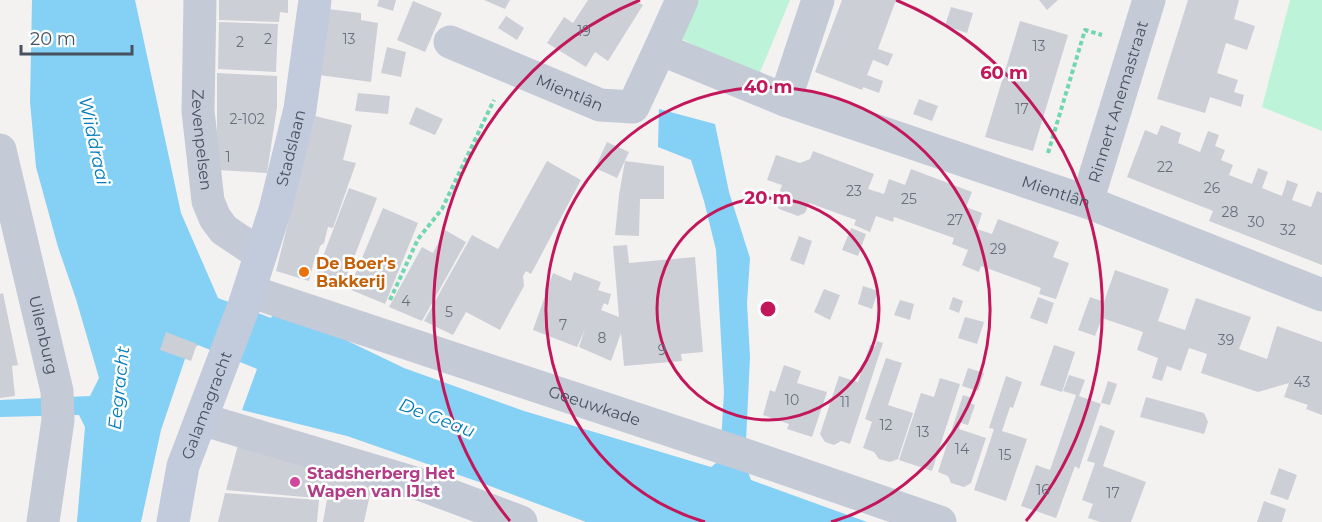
<svg xmlns="http://www.w3.org/2000/svg" width="1322" height="522" viewBox="0 0 1322 522" font-family="Montserrat,sans-serif">
<rect width="100%" height="100%" fill="#f4f1f1"/>
<g fill="#bdf4d9">
<path d="M693,0H790L758,77L674,35Z"/>
<path d="M1290,0H1322V131L1262,107Z"/>
</g>
<path fill="#85d0f5" d="M32,0H135L181,213L218,298L271,318L277,307L404,368L524,411L711,467L720,460L724,392L716,250L704,201L691,160L658,147L659,109L715,124L729,192L750,258L747,303L750,357L746,441L747,469L751,480L867,522H586L479,482L347,436L242,410L257,369L198,345L187,353L161,430L141,522H77L85,427L79,415L0,417V400L90,396L99,378L76,299L58,247L36,167L30,102Z"/>
<g fill="#cdcfd7">
<path d="M219,0H288V13L280,12L279,22L219,20Z"/>
<path d="M379,0H396L393,11L377,6Z"/>
<path d="M484,0H510L505,9Z"/>
<path d="M588,0H634L643,5L608,61L595,52L586,67L547,43L564,17L573,23Z"/>
<path d="M842,0H896L878,49L893,54L888,66L873,60L867,75L883,81L879,93L863,87L862,90L815,72Z"/>
<path d="M1039,0H1058L1047,10Z"/>
<path d="M1188,0H1239L1234,19L1255,26L1247,50L1226,43L1217,73L1238,80L1234,92L1244,95L1241,107L1210,97L1205,113L1157,99Z"/>
<path d="M413,1L442,13L425,52L397,40Z"/>
<path d="M951,7L973,13L967,33L945,26Z"/>
<path d="M328,9L361,13V20L378,23L371,82L319,75Z"/>
<path d="M506,16L524,28L517,40L498,28Z"/>
<path d="M1020,21L1068,35L1033,151L985,137Z"/>
<path d="M219,22L278,24L276,72L218,69Z"/>
<path d="M387,47L406,52L401,77L381,73Z"/>
<path d="M217,73L277,76V107L267,173L217,170Z"/>
<path d="M358,93L390,96L388,114L355,111Z"/>
<path d="M919,99L938,106L932,121L913,114Z"/>
<path d="M416,107L443,119L435,135L409,124Z"/>
<path d="M315,116L352,125L343,160L356,163L333,228L328,227L324,243L320,246L317,257H315L309,281L276,271Z"/>
<path d="M1161,125L1181,133L1178,143L1200,152L1208,131L1219,135L1215,146L1225,150L1221,160L1233,165L1229,175L1252,184L1258,168L1268,172L1262,188L1282,196L1287,180L1298,184L1292,200L1311,207L1317,191L1322,193V265L1209,221L1213,211L1127,177L1145,130L1157,135Z"/>
<path d="M607,142L629,152L617,178L595,168Z"/>
<path d="M813,151L874,174L868,189L884,194L889,179L905,185L911,169L972,192L966,207L982,213L977,229L992,234L998,219L1059,242L1053,257L1069,263L1056,299L1039,294L1041,288L981,266L979,272L962,265L968,250L952,244L954,238L894,217L893,222L876,216L870,232L854,225L856,220L809,203L805,213L798,216L779,209L776,202L782,185L767,180L776,155L800,163L810,159Z"/>
<path d="M547,161L581,180L531,274L526,271L523,276L524,286L500,330L466,312L453,335L424,321L472,235L498,249Z"/>
<path d="M625,161L664,166V199H640L639,236L615,235L619,195Z"/>
<path d="M349,188L377,198L343,286L316,275Z"/>
<path d="M383,208L418,223L385,304L349,289Z"/>
<path d="M851,228L866,234L858,256L842,250Z"/>
<path d="M445,230L466,242L422,321L389,307L422,247L433,253Z"/>
<path d="M799,236L812,241L804,265L790,260Z"/>
<path d="M627,245L629,263L695,257L703,352L681,354L682,361L624,366L621,333L611,361L579,347L585,329L577,347L533,330L553,273L571,281L574,272L601,282L598,290L611,294L608,305L604,303L601,310L619,317L613,246Z"/>
<path d="M1115,270L1169,289L1158,321L1185,330L1196,298L1251,317L1239,349L1267,359L1277,326L1322,342V415L1306,409L1308,405L1284,397L1289,383L1258,392L1201,373L1207,354L1189,348L1181,371L1167,366L1162,381L1152,378L1158,358L1137,350L1143,332L1102,318L1095,336L1078,330L1090,297L1104,302Z"/>
<path d="M863,286L878,291L872,309L858,304Z"/>
<path d="M824,289L840,295L830,320L814,312Z"/>
<path d="M3,293L18,365L12,366L15,396L0,398V294Z"/>
<path d="M953,297L963,301L959,313L949,309Z"/>
<path d="M1038,297L1054,303L1047,324L1030,318Z"/>
<path d="M900,300L914,304L910,320L894,315Z"/>
<path d="M965,317L984,322L977,344L958,338Z"/>
<path d="M166,332L197,344L191,361L160,350Z"/>
<path d="M877,341L883,343L850,444L841,441L834,445L825,442L820,434L839,376L858,382L870,345L875,347Z"/>
<path d="M1054,345L1075,352L1062,392L1040,385Z"/>
<path d="M886,358L902,363L888,405L913,413L898,459L890,462L879,459L874,452L863,448L872,422L865,419Z"/>
<path d="M784,365L801,371L797,383L827,392L812,437L787,429L789,424L763,415L770,390L775,392Z"/>
<path d="M968,368L984,373L978,391L962,386Z"/>
<path d="M1069,375L1085,380L1079,396L1101,404L1079,469L1075,466L1056,518L1021,506L1036,465L1050,470L1076,395L1063,391Z"/>
<path d="M1006,376L1022,382L1013,408L1010,407L1002,431L1027,439L1006,501L974,490L994,429L989,428Z"/>
<path d="M940,378L960,384L932,471L899,460L921,393L934,397Z"/>
<path d="M1108,381L1117,384L1110,405L1101,403Z"/>
<path d="M963,395L972,398L970,403L975,405L968,425L961,423L959,429L986,438L971,483L964,487L951,483L948,476L938,472Z"/>
<path d="M1146,397L1204,413L1208,422L1204,434L1140,417Z"/>
<path d="M1100,425L1115,431L1103,466L1146,482L1131,522H1100L1088,518L1093,504L1082,500L1095,463L1087,461Z"/>
<path d="M238,445L372,485L364,522H323L327,499L226,490Z"/>
<path d="M1279,468L1297,475L1288,500L1270,494Z"/>
<path d="M225,493L319,500L317,522H218Z"/>
<path d="M1264,501L1286,509L1282,522H1257Z"/>
</g>
<g fill="none" stroke-linecap="round" stroke-linejoin="round">
<g stroke="#71d6b1" stroke-width="4" stroke-dasharray="4.5 3" stroke-linecap="butt">
<path d="M1048,153L1085,30L1102,35"/>
<path d="M390,300L418,239L442,209L494,100"/>
</g>
<g stroke="#c4cbd7" stroke-width="33">
<path id="s1" d="M200,0L198,111L208,201L215,218L224,230L260,254"/>
<path id="s2" d="M450,42L600,105L633,107L660,49L785,100L1087,202L1322,295"/>
<path d="M660,49L682,0"/>
<path d="M785,100L818,0"/>
<path id="s3" d="M0,150L57,391L58,420L43,522"/>
<path id="s4" d="M1087,202L1149,0"/>
<path id="s5" d="M249,291L748,456L940,522"/>
<path d="M201,419L425,486L521,522"/>
</g>
<path stroke="#c2cbdc" stroke-width="33" id="s6" d="M173,522L183,466L245,303L275,210L300,109L315,0"/>
</g>
<g fill="none" stroke="#c2185b" stroke-width="3">
<circle cx="768" cy="309" r="111"/>
<path d="M705 522A222 222 0 1 1 831 522"/>
<path d="M510 521A334 334 0 0 1 640 0M896 0A334 334 0 0 1 1026 521"/>
</g>
<circle fill="#e8710a" stroke="#fff" stroke-width="2" cx="304" cy="272" r="6"/>
<circle fill="#d1479c" stroke="#fff" stroke-width="2" cx="295" cy="482" r="6"/>
<g text-anchor="middle" dominant-baseline="central" stroke-width="5" stroke-linejoin="round" paint-order="stroke">
<g font-size="14" fill="#68707e">
<text x="584" y="31">19</text>
<text x="268" y="39">2</text>
<text x="349" y="39">13</text>
<text x="240" y="42">2</text>
<text x="1039" y="46">13</text>
<text x="1022" y="109">17</text>
<text x="247" y="119">2-102</text>
<text x="228" y="157">1</text>
<text x="1165" y="167">22</text>
<text x="1212" y="188">26</text>
<text x="854" y="191">23</text>
<text x="909" y="199">25</text>
<text x="1230" y="212">28</text>
<text x="955" y="220">27</text>
<text x="1256" y="222">30</text>
<text x="1288" y="230">32</text>
<text x="998" y="249">29</text>
<text x="406" y="301">4</text>
<text x="449" y="312">5</text>
<text x="563" y="325">7</text>
<text x="602" y="338">8</text>
<text x="1226" y="340">39</text>
<text x="662" y="350">9</text>
<text x="1302" y="382">43</text>
<text x="792" y="400">10</text>
<text x="845" y="402">11</text>
<text x="886" y="425">12</text>
<text x="923" y="432">13</text>
<text x="962" y="449">14</text>
<text x="1005" y="455">15</text>
<text x="1043" y="490">16</text>
<text x="1113" y="493">17</text>
</g>
<g font-size="16" fill="#475161" stroke="#fff">
<text stroke="none"><textPath href="#s2" startOffset="130">Mientlân</textPath></text>
<text stroke="none"><textPath href="#s4" startOffset="105">Rinnert Anemastraat</textPath></text>
<text stroke="none"><textPath href="#s1" startOffset="140">Zevenpelsen</textPath></text>
<text stroke="none"><textPath href="#s6" startOffset="393">Stadslaan</textPath></text>
<text stroke="none"><textPath href="#s2" startOffset="681">Mientlân</textPath></text>
<text stroke="none"><textPath href="#s3" startOffset="190">Uilenburg</textPath></text>
<text stroke="none"><textPath href="#s6" startOffset="122">Galamagracht</textPath></text>
<text stroke="none"><textPath href="#s5" startOffset="364">Geeuwkade</textPath></text>
</g>
<g font-size="16" font-weight="bold" fill="#c56008" stroke="#fff" text-anchor="start">
<text x="316" y="263">De Boer's<tspan x="316" dy="18">Bakkerij</tspan></text>
</g>
<g font-size="16" font-weight="bold" fill="#b23c85" stroke="#fff" text-anchor="start">
<text x="307" y="473">Stadsherberg Het<tspan x="307" dy="18">Wapen van IJlst</tspan></text>
</g>
<g font-size="18" font-style="italic" fill="#007cbb" stroke="#fff">
<text transform="translate(94 141) rotate(78)">Wiiddraai</text>
<text transform="translate(119 388) rotate(-84)">Eegracht</text>
<text transform="translate(437 418) rotate(21)">De Geau</text>
</g>
</g>
<circle cx="768" cy="309" r="9" fill="#c2185b" stroke="#fff" stroke-width="3"/>
<g font-size="18" text-anchor="middle" font-weight="bold" fill="#c2185b" stroke="#fff" stroke-width="5" stroke-linejoin="round" paint-order="stroke">
<text x="1004" y="79">60 m</text>
<text x="768" y="93">40 m</text>
<text x="768" y="204">20 m</text>
</g>
<path d="M21 45v9h111v-9" fill="none" stroke="#475161" stroke-width="3"/>
<text x="30" y="45" font-size="18" fill="#475161" stroke="#ffffff" stroke-width="4.5" paint-order="stroke">20 m</text>
</svg>
